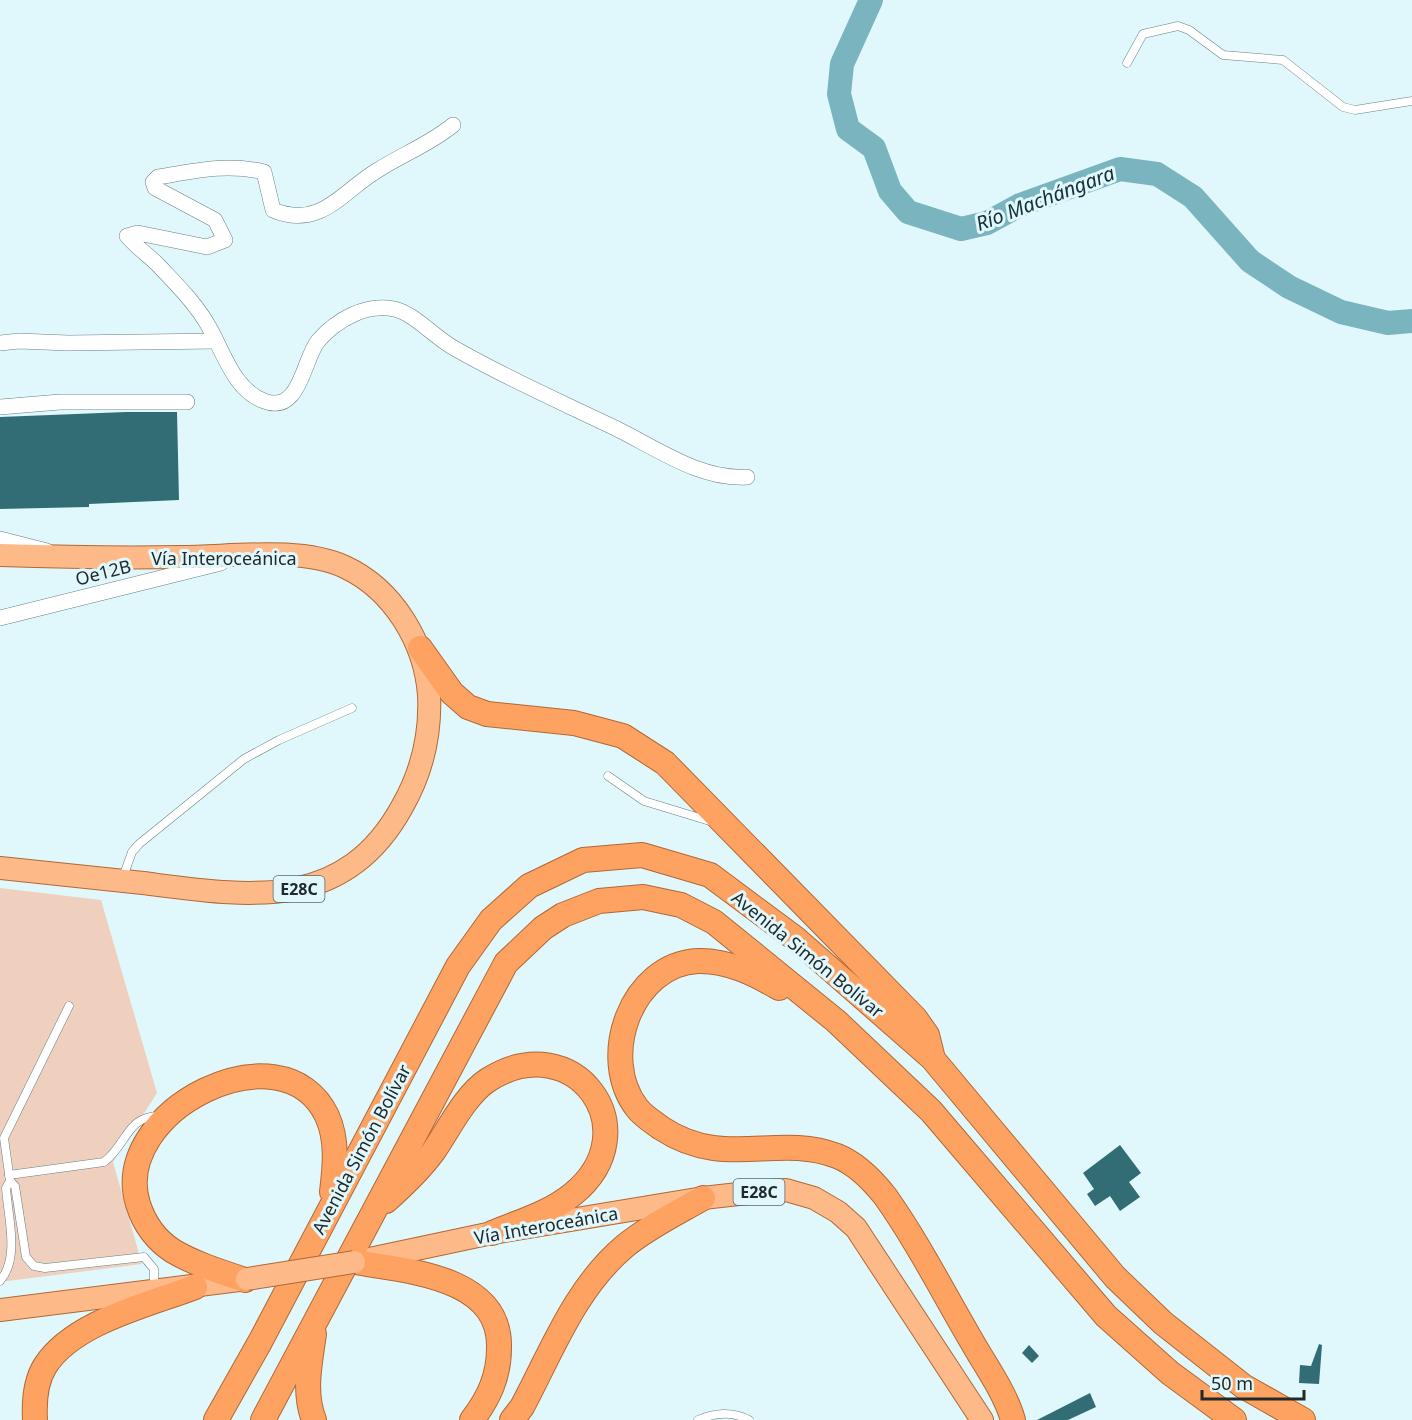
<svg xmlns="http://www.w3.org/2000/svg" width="1412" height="1420" viewBox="0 0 1412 1420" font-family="'Noto Sans',sans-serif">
<rect width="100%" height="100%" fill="#e0f8fc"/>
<path fill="#efd0be" d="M0,888L101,900L157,1093L113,1162L142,1264L0,1282Z"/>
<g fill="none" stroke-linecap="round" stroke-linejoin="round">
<path stroke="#7ab4be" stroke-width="24" d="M871,0L842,64L839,94L848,129L874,148L890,191L908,212L961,229L987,223L1020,205L1120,169L1157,174L1193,197L1250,261L1289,287L1341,312L1388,323L1412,321"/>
</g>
<g fill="#326d76">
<path d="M126,412H177L179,500L89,504V507L0,509V417Z"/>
<path d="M1120,1145L1141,1173L1129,1182L1140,1197L1120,1211L1110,1196L1095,1206L1087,1194L1094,1189L1083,1173Z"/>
<path d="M1319,1344L1322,1345L1319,1384L1299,1383L1300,1365L1311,1366Z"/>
<path d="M1029,1345L1039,1356L1032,1363L1022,1353Z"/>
<path d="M1090,1393L1096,1407L1068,1420H1037Z"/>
</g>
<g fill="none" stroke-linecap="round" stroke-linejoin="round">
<defs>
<g id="service">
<path d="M1127,63L1143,34L1178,26L1189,30L1223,55L1283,60L1343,107L1355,110L1412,101"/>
<path d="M608,776L644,801L713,822"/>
<path d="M123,877L132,852L139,844L244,759L279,740L352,708"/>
<path d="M69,1006L4,1138L10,1181L15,1186L26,1257L34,1266L45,1268L144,1257L154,1269V1288"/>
<path d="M9,1175L104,1162C127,1145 127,1114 162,1116"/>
<path d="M0,1281C20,1258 8,1217 6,1188L10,1181"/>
<path d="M698,1420C714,1413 733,1411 749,1420"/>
</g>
<g id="minor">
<path d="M453,125C430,144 403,154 378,170C342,191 321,230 273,210L264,172C228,163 194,171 158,177L153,182L155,188L215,220L225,240L207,247L138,233L127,236C137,248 150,256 160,267C177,285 197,305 209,327C224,353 234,390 264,401C300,415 303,360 318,341C336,320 366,303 394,309C414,313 434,337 454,348C506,378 559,401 613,427C655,447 699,480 747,477"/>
<path d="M0,343L19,341L68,343L216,341"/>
<path d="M0,407L60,402H187"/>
<path d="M0,539L47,551"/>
<path d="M0,618L221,563"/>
</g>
<g id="primary">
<path d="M0,555C60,557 121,558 181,557C231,557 299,546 345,567C394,590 425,643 429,695C431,736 422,772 402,807C343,914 246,896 143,883C96,878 48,873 0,868"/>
<path d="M360,1261L492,1233L703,1198L756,1192L786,1190L814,1198L838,1212L856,1228L982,1420"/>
<path d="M0,1310L247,1279"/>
</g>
<g id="trunk">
<path d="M420,648L452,693L468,707L487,714L574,723L623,736L665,763L915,1018L927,1035L932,1055"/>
<path d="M779,988C755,974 727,960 698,961C631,964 598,1058 637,1108C643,1116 653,1122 661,1128C725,1170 775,1133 837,1156C855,1163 873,1181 885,1196C917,1241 943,1292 971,1340C985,1365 1005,1392 1013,1420"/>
<path d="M386,1201C403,1186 419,1171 433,1152C449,1129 465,1095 488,1080C574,1025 651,1130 573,1194C550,1213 519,1222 492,1233"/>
<path d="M355,1262C406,1271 501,1276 499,1348C499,1376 489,1398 472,1420"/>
<path d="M245,1280C221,1272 195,1264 173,1251C156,1240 144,1223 138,1204C109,1111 283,1023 327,1116C338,1140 335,1167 332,1192"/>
<path d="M314,1334C310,1363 303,1392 314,1420"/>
<path d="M35,1420C34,1402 35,1382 45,1366C73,1322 148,1305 195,1287"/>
<path d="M216,1420L260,1342L458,966L491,920L529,886L583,860L642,855L710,875L796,939L932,1058L1115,1277L1163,1323L1243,1386L1303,1420"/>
<path d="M263,1420L506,963L543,928L563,915L599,901L643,897L681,905L714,922L836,1021L931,1111L1106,1316L1170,1373L1234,1420"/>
<path d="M512,1420L522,1407C552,1351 575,1288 625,1246C648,1227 677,1213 703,1198"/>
</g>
</defs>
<use href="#service" stroke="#6a7f83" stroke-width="9"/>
<use href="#minor" stroke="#6a7f83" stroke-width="16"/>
<use href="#primary" stroke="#b16835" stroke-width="24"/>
<use href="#trunk" stroke="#b16835" stroke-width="26"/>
<use href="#service" stroke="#fff" stroke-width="8"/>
<use href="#minor" stroke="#fff" stroke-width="15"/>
<use href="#primary" stroke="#feb989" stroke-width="22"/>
<use href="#trunk" stroke="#fea262" stroke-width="24"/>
<defs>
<path id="primary-bridge" d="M247,1279L354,1262"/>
</defs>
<use href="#primary-bridge" stroke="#b16835" stroke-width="24" stroke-linecap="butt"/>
<use href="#primary-bridge" stroke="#feb989" stroke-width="22"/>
</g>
<g text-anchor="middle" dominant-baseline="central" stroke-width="6" stroke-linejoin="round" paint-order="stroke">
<g fill="#e0f8fc" stroke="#5a676a" stroke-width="1.5">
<rect x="273.5" y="876" width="51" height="26" rx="4.5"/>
<rect x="733.5" y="1179" width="51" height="26" rx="4.5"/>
</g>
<g font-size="16" font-weight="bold" fill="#21292b">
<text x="299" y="889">E28C</text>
<text x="759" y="1192">E28C</text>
</g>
<g font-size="18" fill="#21292b" stroke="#e0f8fc">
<text x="224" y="558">Vía Interoceánica</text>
<text transform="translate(103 572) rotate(-14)">Oe12B</text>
<text transform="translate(808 954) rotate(39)">Avenida Simón Bolívar</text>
<text transform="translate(361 1149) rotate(-62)">Avenida Simón Bolívar</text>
<text transform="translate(546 1225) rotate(-10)">Vía Interoceánica</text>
</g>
<g font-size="20" font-style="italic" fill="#133136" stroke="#e0f8fc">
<text transform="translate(1045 198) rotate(-21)">Río Machángara</text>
</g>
</g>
<path d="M1202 1390v9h102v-9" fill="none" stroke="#21292b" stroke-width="3"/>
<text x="1211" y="1390" font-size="18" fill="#21292b" stroke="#e0f8fc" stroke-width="4.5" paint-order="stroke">50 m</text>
</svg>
